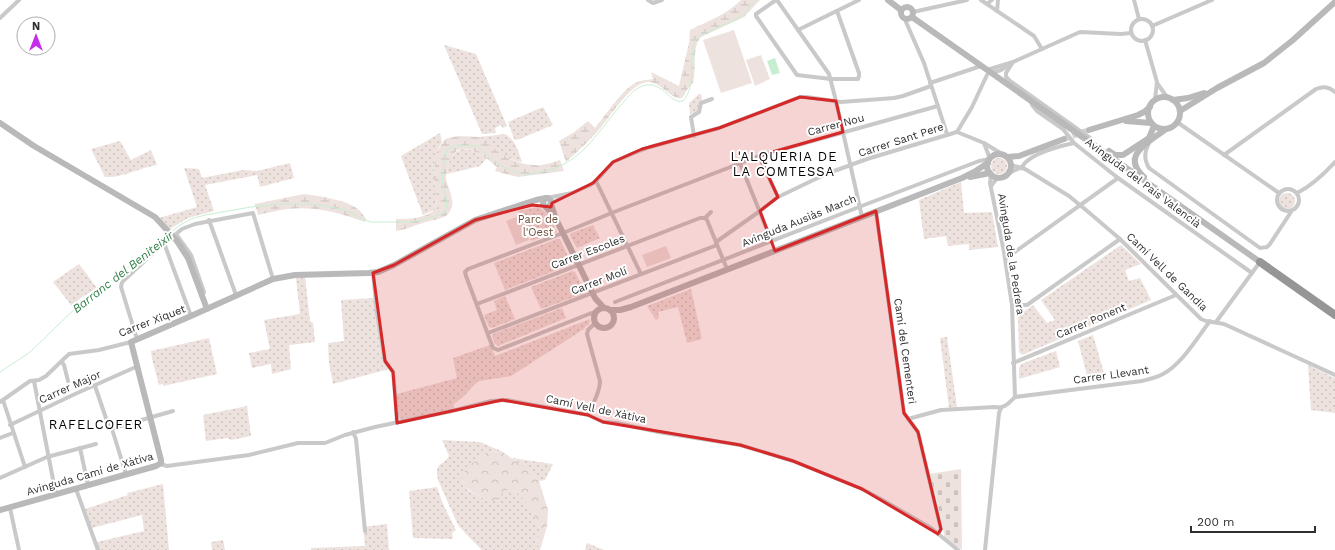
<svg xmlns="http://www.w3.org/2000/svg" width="1335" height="550" viewBox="0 0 1335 550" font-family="'Work Sans',sans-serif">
<defs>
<pattern id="green-dots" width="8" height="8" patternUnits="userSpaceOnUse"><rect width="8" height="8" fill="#ede2dd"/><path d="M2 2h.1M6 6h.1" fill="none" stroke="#ccc2be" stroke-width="1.8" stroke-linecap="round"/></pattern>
<pattern id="forest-crowns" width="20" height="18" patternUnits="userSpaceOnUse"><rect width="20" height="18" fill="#ede2dd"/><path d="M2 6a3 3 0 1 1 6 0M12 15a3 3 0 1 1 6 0" fill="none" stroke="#ccc2be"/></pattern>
<pattern id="wetland-marsh" width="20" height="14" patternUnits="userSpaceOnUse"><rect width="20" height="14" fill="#ede2dd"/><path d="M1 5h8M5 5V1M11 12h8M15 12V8" fill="none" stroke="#ccc2be"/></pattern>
<pattern id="cemetery-stones" width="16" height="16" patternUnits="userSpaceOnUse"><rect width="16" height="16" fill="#ede2dd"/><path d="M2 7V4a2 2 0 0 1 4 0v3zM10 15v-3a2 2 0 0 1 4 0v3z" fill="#ccc2be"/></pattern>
</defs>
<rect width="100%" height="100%" fill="#fff"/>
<g fill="url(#green-dots)">
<path d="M444,45L476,54L507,126L503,128L501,125L495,128L496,133L482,134Z"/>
<path d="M699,94H701L702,99L698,111L690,114L689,103Z"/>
<path d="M543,107L553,125L517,140L514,139L508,122Z"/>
<path d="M440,133L442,142L435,154L434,178L437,207L434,210L423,215L401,156Z"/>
<path d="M505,134C516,140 518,151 522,162C503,158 494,150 480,137Z"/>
<path d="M120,141L131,160L151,150L157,165C139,168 123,178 105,177L91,149Z"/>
<path d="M463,149C472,149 478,153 486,158V159L480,166L447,174C449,162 450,153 463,149Z"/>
<circle cx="999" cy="166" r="8"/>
<path d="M290,163L294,178L260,187L257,175L205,185L214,211L188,218L170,229L159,218L197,207L184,168L199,169L202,178L243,170L257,171Z"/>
<path d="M961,182L964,213L992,212L998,247L969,250V244L948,246L946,236L924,239L919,200Z"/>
<circle cx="1287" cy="201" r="8"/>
<path d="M537,207C548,210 552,223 557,232L531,241L518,211Z"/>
<path d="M593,225L600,238L577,248L570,236L571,233Z"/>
<path d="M557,239H560L571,263L570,265L505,290L494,263Z"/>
<path d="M1121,245L1141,264L1125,270L1129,281L1140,278L1151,300L1022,355L1019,352L1018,317L1020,314L1033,305L1047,323L1055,320L1041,300Z"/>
<path d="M79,264L97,288L82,297L72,306L53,282Z"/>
<path d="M572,271L575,272L584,290L583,294L541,309L531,287Z"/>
<path d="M305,277L310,321L313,323L315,342L289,345L291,369L272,374L271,364L252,368L249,353L270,349L264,320L300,314L296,278Z"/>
<path d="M691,289L702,339L687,343L678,307L658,312L659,318L656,320L647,306Z"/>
<path d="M505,296L515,319L492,328L489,327L484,315L497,310L494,301Z"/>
<path d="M374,298L379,335L389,369L333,384L329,363L328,343L344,341L341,300Z"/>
<path d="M562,308L566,318L498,346L495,344L492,336L493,334Z"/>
<path d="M590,319L589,325L586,326L584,329L511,376L479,381L475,384L465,395L453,405L455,409L431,415L400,419L397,414V394L457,378L453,358L490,345L495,356Z"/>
<path d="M1093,335L1106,380L1089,383L1078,341Z"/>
<path d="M947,337L957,407L949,408L940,338Z"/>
<path d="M209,338L217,374L163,386V384L159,385L152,359L151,351Z"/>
<path d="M1056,351L1060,367L1019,379V368L1021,364Z"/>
<path d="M1308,365L1335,378V413L1311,410Z"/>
<path d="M247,406L251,436L231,440L227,438L206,441L203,415Z"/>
<path d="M442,440L480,442L501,451L488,452L462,481L464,487L468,490L488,501C494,498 504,489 511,490C521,490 538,519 539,529C540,534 537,540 535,544L541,547L540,550H482L467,535L458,525L438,480C434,462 442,467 449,456Z"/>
<path d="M512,458L553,464L545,480L539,481Z"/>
<path d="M163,484L169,550H99L97,542L144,531L142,515L92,528L85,509L128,495L127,493Z"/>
<path d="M437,487L443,504L456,530L452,533L453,539L413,538L409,491Z"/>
<path d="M387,524L389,550H311V548L365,546L363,527Z"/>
<path d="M223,540L225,550H212L211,542Z"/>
<path d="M587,543L604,550H585Z"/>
</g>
<path fill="url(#forest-crowns)" d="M501,451L522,465L539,481L548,510L547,526L541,547L535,545C537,540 539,534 539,529C538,520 521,490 511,490C504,489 500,496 496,500L488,501L464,487L461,476L470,465L488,452Z"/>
<g fill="url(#wetland-marsh)">
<path d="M741,0H760L744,17L701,37C691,48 697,70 693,83C692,85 688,87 687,90C685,93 685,95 682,98C672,101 661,81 647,82C629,84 609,119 597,132C587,143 577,152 566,162L559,141L573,133L588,121L595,128C605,116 622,90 635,83C641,80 647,80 653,79L651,72L679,86L689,43L690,30C708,21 726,15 741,0Z"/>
<path d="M458,136L480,137C498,153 516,167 542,165C548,164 554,162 560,160L564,171L518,177L495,171L497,167C485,157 459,135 450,161C449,166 447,171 446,176C446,188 457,199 450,211C450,212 447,215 446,216C439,220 430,220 423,223C414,225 406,230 396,231V219C409,219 428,219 437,207L434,178L435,154L445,139Z"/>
<path d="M304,194C318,196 350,200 360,211C362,213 364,216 366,219L365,222C341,213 314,206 288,209C278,210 268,213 258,215L255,204Z"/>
</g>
<path fill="url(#cemetery-stones)" d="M961,469L962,550L945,538L935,493L929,474Z"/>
<g fill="#ede2dd">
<path d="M734,30L752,83L721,93L703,40Z"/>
<path d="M761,55L770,79L755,86L746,60Z"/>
<path d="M519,216L529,240L516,245L506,221Z"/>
<path d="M666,246L671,258L647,267L642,255Z"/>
</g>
<path fill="#c8eed2" d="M775,58L780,73L772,75L767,61Z"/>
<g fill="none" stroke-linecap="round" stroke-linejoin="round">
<g stroke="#c8eed2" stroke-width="1">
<path d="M172,231L180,225L191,219L205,215L251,207L283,204H311L326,206L345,210L363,219L371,222H411L423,220L444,213C450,205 445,194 443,185C441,174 445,161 447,150L456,145L478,146C490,159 506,171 524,174C529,175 535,173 539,172C579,167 596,134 620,106C626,100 631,91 640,87C662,77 669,105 683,101C698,84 687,56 697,37L741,17L756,0"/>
<path d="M0,372L29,353L84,300L121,274L152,245L167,234"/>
</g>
<path stroke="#d5d5d5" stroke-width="6" stroke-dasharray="6 3" stroke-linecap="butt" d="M1064,139L1089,130"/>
<g stroke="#c9c9c9" stroke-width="4">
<path d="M648,0L653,3L662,0"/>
<path d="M776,0L756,14V16L797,75L831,79H858L859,76V73L837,11"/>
<path d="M777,0L829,74L836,101L862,217"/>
<path d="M981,0L1034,36L1042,49"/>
<path d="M1134,0L1139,19"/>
<path d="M987,4L992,0"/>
<path d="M997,11L998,0"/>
<path d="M913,12L967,0"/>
<path d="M0,18L19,0"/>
<circle cx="1142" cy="30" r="11"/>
<path d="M906,19V22L924,63L947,134"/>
<path d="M1152,26L1212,0"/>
<path d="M798,30L859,0"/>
<path d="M1145,40L1157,82L1155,100"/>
<path d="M1013,62L1006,73V77L1010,81L1090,138"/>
<path d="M987,70L1013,62L1080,32L1121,34L1131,33"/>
<path d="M992,73L1001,70L1009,65"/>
<path d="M930,83L981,66"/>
<path d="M1157,83L1167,97"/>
<path d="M1031,101L1032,105L1037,111L1063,129L1074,143L1118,178L1252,273"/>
<path d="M1177,122L1279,193"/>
<path d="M957,132L972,107L987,75"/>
<path d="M694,136L691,117L699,112L701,103L712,99"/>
<path d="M1149,143C1144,153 1144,159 1149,168L1260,248L1267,247L1270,244L1291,212"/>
<path d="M1224,155L1316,89C1324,86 1329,87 1335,92"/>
<path d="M759,156L778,197"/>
<path d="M740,163L772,242"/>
<path d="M1011,165L1025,169L1069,196L1086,210L1120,239L1201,319L1206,321L1224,324L1335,375"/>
<path d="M1022,167C1029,154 1060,146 1074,143"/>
<path d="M1009,173L1022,167"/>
<path d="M991,174L990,183L1004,252L1012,305L1015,397"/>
<path d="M596,181L641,274"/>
<path d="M991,186L998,177"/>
<circle cx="1288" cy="200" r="11"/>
<path d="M1297,193C1311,186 1324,174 1335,162"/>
<path d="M547,198L572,193L590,185L596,181L613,162L634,153L650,147L719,128L800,97H807L841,102L894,98L903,96L931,86"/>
<path d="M552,203L569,194"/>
<path d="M876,211L904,413L918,432L941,529L938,534"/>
<path d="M705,218L707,220L727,269"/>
<path d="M705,218L711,212"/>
<path d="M209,220L236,295"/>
<path d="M716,242L760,211L778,197L826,174L867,159L957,132L984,143"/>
<path d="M164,243L191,316"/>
<path d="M1005,259L1118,178"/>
<path d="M373,273L377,313L385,361L393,372L395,394L397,423"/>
<path d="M202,296L204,292L191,255L176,234L182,229L195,224L253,213L273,279"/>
<path d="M615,302L859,207L979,161L990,159L984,143L1002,154"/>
<path d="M477,304L700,218H705"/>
<path d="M1012,305H1027L1120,239"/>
<path d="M596,312L589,314L498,350L493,348L466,276L465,272L468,269L563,233L614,212L759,156L938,106"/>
<path d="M1216,322L1260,262"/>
<path d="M488,333L717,245"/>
<path d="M137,339L121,287L122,282L164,243L172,239L175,236"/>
<path d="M62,362L64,365L68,381"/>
<path d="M1013,363L1176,295"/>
<path d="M34,381L56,495"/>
<path d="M95,386L109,427L110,429L173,411"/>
<path d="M1015,397L1142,381C1149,379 1156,378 1163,374C1182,364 1197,338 1210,321"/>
<path d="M3,400L25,467"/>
<path d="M0,402L30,381L39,380L46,376L69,354L99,350L131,342"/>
<path d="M588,415C592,404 600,394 600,381L587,334L588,330L595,323"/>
<path d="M908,419L941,410L995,407C1004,409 1009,403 1015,397"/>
<path d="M10,425L75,394L138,366"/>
<path d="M112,429L126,474"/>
<path d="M353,432L356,439L365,531"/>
<path d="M0,438L13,433"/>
<path d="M80,448L88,485"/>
<path d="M160,464L167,466L249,455L298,443H325L345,435L375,427L452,411L491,401L507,400L588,415L603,422L617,423L658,432L740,445L793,461L862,489L879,498L931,528L958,550"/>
<path d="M0,478L47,457L96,444"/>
<path d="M76,489L98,550"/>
<path d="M10,508L19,550"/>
<path d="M985,550L999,413L1001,408"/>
</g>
<g stroke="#b9b9b9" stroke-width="6">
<path d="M888,0L901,10"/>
<circle cx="907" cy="13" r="6"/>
<path d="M912,17L1260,262"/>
<circle cx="1164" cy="113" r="16"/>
<path d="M1173,100L1188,98L1204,93"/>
<path d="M1180,111L1217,88L1264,63L1293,40L1335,2"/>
<path d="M1126,121L1151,123"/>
<path d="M0,123L34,146L155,217L177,241L188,258L207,309"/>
<path d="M1089,130L1138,115L1144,112L1150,107"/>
<path d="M1109,151L1115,155H1123L1149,138L1154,126"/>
<circle cx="999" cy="166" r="12"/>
<path d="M1008,157L1019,156L1064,139"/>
<path d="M970,177L990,173"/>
<path d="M1144,177C1119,155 1151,141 1166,129"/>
<path d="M551,204L555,217L595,298L604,308"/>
<path d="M546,207L549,206L551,204V201L548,198L544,199L543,204L554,216"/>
<circle cx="604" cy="318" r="10"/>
<path d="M610,310H620L631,307L962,178L974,172L988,163"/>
<path d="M0,510L156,466L161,463V460L131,342L191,316L273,279L295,275L369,273L378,272L394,265L475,220L536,200L546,198"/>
</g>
<path stroke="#969696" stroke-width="8" d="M1260,262L1335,315"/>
</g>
<path fill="#d62828" fill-opacity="0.2" stroke="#d62828" stroke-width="3" stroke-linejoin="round" d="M800,97L836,101L843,132L759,156L778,197L760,211L775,251L876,211L904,413L918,432L941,529L938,534L862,489L793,461L740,445L603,422L588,415L502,400L397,423L393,372L385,361L373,273L394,265L475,220L532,205L551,207L552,203L593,183L613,162L642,149L719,128Z"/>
<g text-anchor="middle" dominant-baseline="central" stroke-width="4" stroke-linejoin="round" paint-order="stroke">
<g font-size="11" fill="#2f2f2f" stroke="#fff">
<text transform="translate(836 125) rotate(-15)">Carrer Nou</text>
<text transform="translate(901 140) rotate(-18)">Carrer Sant Pere</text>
<text transform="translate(1143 183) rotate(37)">Avinguda del País Valencià</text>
<text transform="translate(799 221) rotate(-22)">Avinguda Ausiàs March</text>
<text transform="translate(588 252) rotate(-21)">Carrer Escoles</text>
<text transform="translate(1011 254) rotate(81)">Avinguda de la Pedrera</text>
<text transform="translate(1167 272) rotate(44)">Camí Vell de Gandia</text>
<text transform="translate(599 281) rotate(-21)">Carrer Molí</text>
<text transform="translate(152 321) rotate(-21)">Carrer Xiquet</text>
<text transform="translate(1091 321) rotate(-23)">Carrer Ponent</text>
<text transform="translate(905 351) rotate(82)">Camí del Cementeri</text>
<text transform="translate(1111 375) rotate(-8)">Carrer Llevant</text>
<text transform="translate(70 387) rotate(-24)">Carrer Major</text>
<text transform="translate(596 409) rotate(12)">Camí Vell de Xàtiva</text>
<text transform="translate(90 474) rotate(-16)">Avinguda Camí de Xàtiva</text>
</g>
<g font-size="11" fill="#6d4f3a" stroke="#fff">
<text x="538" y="219">Parc de<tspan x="538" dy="13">l'Oest</tspan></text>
</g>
<g font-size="12" font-style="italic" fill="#338148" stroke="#fff">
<text transform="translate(123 272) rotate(-38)">Barranc del Beniteixir</text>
</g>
<g font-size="13" letter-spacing="1" fill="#000" stroke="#fff">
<text x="784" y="156">L'ALQUERIA DE<tspan x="784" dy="15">LA COMTESSA</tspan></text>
<text x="96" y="424">RAFELCOFER</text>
</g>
</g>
<g transform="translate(36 36)"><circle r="19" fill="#ffffff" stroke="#acacac"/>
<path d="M0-3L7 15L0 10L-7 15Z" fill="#c72bed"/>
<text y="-6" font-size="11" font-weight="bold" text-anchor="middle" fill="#2f2f2f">N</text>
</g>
<path d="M1191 526v6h124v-6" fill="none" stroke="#2f2f2f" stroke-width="2"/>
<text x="1197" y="526" font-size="12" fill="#2f2f2f" stroke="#ffffff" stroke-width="3" paint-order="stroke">200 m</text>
</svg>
